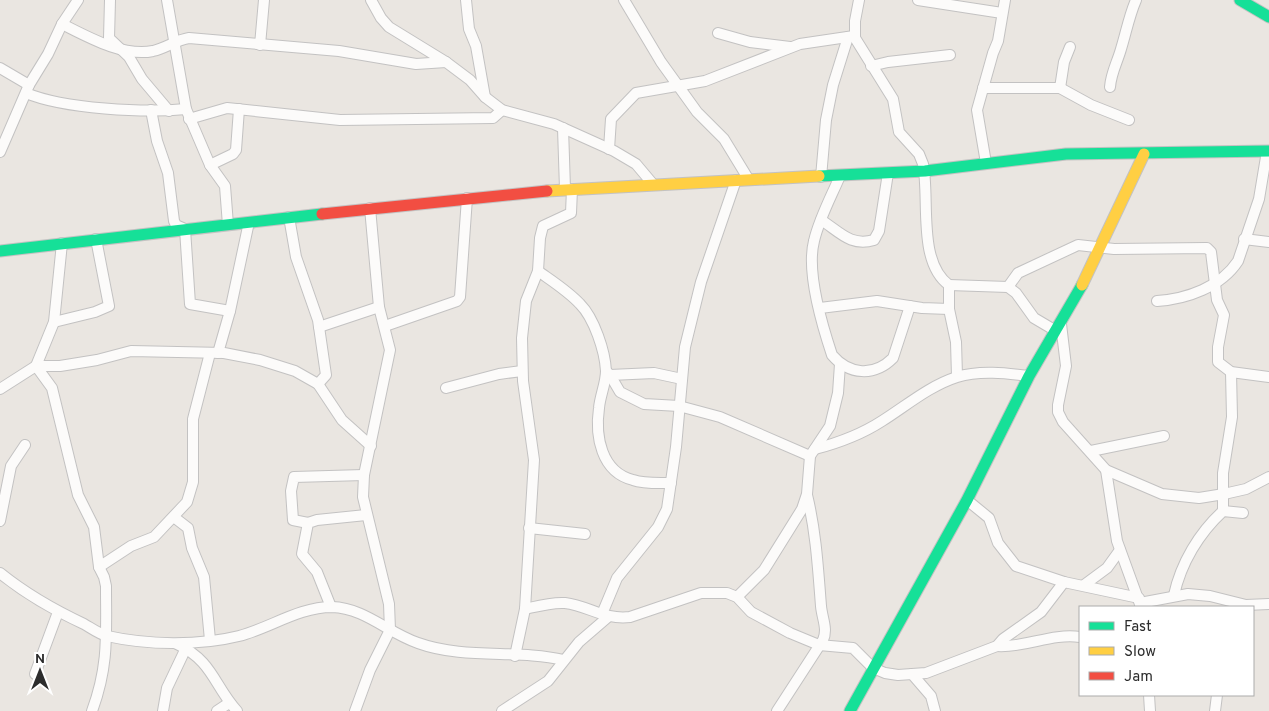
<svg xmlns="http://www.w3.org/2000/svg" width="1269" height="711" viewBox="0 0 1269 711" font-family="Overpass,sans-serif">
<rect width="100%" height="100%" fill="#eae6e1"/>
<g fill="none" stroke-linecap="round" stroke-linejoin="round">
<defs>
<g id="street">
<path d="M110,0L109,38L129,57L142,79L169,111"/>
<path d="M167,0L186,109L210,165L225,186L228,225"/>
<path d="M371,0L381,18L389,27L446,62L470,80L485,97L502,110L554,124L614,151L636,164L652,183"/>
<path d="M466,0L469,29L476,46L485,97"/>
<path d="M624,0L661,62L697,112L724,139L749,180"/>
<path d="M859,0L855,21V38L893,99L899,132L919,154L923,164C930,198 917,262 949,285V309L956,342L957,376"/>
<path d="M918,0L1002,13"/>
<path d="M62,24C88,37 123,57 153,51C166,48 176,40 189,38L339,51L416,64L446,62"/>
<path d="M718,33L750,42L790,47"/>
<path d="M260,45L264,0"/>
<path d="M871,66L888,62L950,55"/>
<path d="M0,68L29,85"/>
<path d="M1110,87C1111,73 1117,63 1121,49C1126,33 1129,16 1136,0"/>
<path d="M983,88H1060L1091,105L1129,120"/>
<path d="M1060,88L1064,62L1070,47"/>
<path d="M26,93C64,109 145,113 186,109"/>
<path d="M151,110L157,141L168,173L174,221L176,225L185,229L190,304L230,311"/>
<path d="M189,119L227,108L340,120L493,118L502,110"/>
<path d="M563,128L565,189"/>
<path d="M609,149L611,119L636,93L705,81L800,44L854,36"/>
<path d="M0,152L29,85L48,54L62,24L78,0"/>
<path d="M986,163L977,110L993,53L998,41L1005,0"/>
<path d="M210,165L233,154L236,150L239,109"/>
<path d="M840,176C831,197 819,219 814,241C806,272 822,325 832,355C849,375 874,377 893,358L910,306"/>
<path d="M821,177L826,120L833,85L848,37"/>
<path d="M289,217L296,257L318,320L326,375L318,384"/>
<path d="M821,220C839,231 850,247 874,240L879,231L888,173"/>
<path d="M1244,239L1269,242"/>
<path d="M538,271C552,281 568,291 580,304C594,318 605,351 606,371C606,383 600,396 599,408C595,436 601,472 633,480C644,484 659,483 671,483"/>
<path d="M949,285L1008,287L1016,293L1034,318L1056,331"/>
<path d="M1008,287L1018,273L1078,245L1114,249L1207,248L1211,252L1217,300L1224,315L1218,347V362L1231,372L1269,377"/>
<path d="M1157,301C1187,299 1221,287 1238,261L1259,199L1267,151"/>
<path d="M820,308L877,301L922,308L949,309"/>
<path d="M54,322L95,312L109,306L96,239"/>
<path d="M1061,324L1066,366L1058,405V412L1063,422L1106,470L1162,494L1199,498L1224,494L1246,489L1269,477"/>
<path d="M385,326L457,301L460,297L467,198"/>
<path d="M319,327L379,307"/>
<path d="M218,353L230,311L249,222"/>
<path d="M36,366L52,388L78,495L94,527L99,567L104,577L106,586C106,634 109,665 92,711"/>
<path d="M36,366L54,322L62,243"/>
<path d="M607,372L610,375L654,373L682,379"/>
<path d="M610,375L620,392L644,404L679,406L720,417L810,456"/>
<path d="M446,388L499,374L522,371"/>
<path d="M0,389L36,366H60L97,360L131,351L224,353L260,360L295,371L318,384L342,420L371,446"/>
<path d="M815,449C838,443 862,434 882,421C906,406 929,386 957,377C979,370 1006,373 1029,376"/>
<path d="M1091,451L1164,436"/>
<path d="M1106,470L1117,541L1141,607"/>
<path d="M967,500L989,518L998,543L1016,566L1064,582L1139,598"/>
<path d="M1223,511V473L1232,417L1231,372"/>
<path d="M175,518L188,528L192,548L204,577L210,640"/>
<path d="M0,521L11,466L25,445"/>
<path d="M308,523L293,520L291,491L294,477L364,475"/>
<path d="M529,528L585,534"/>
<path d="M99,567L131,546L154,537L187,502L193,482V419L210,353"/>
<path d="M0,573C26,594 54,610 84,624C91,628 99,634 107,636C147,645 199,646 239,636C270,628 299,607 332,607C365,608 388,633 418,643C465,660 517,649 564,660"/>
<path d="M1084,585L1107,568L1120,550"/>
<path d="M1174,595C1181,563 1199,533 1223,511L1243,513"/>
<path d="M737,597L764,570L802,509L807,494L810,456L830,426L838,393L840,364"/>
<path d="M1140,603L1188,594L1210,596L1246,605L1269,604"/>
<path d="M331,607L317,572L302,554L308,523L317,520L366,515"/>
<path d="M525,609C538,606 552,602 565,603C589,606 604,620 630,617L701,593H727L737,597L751,612L790,633L819,645L853,648L873,668L885,673L898,675L912,674L931,696L935,711"/>
<path d="M602,614L617,578L658,527L667,509L676,447L685,347L701,282L736,180"/>
<path d="M177,644C213,661 214,686 237,711"/>
<path d="M997,646C1026,648 1051,633 1080,637"/>
<path d="M515,656L525,609L534,460L523,381L522,338L526,301L538,271L540,238L543,226L571,213L572,189"/>
<path d="M35,674L58,612"/>
<path d="M912,674L926,673L997,646L1003,639L1041,612L1064,582"/>
<path d="M1149,695L1150,711"/>
<path d="M163,711L167,688L186,648"/>
<path d="M217,711L229,703"/>
<path d="M355,711L370,670L390,630L389,604L363,497L364,475L390,350L379,307L370,208"/>
<path d="M502,711L548,681L579,642L608,617"/>
<path d="M777,711L823,640C828,629 822,618 821,606C818,568 816,532 807,495"/>
<path d="M1215,711L1217,695"/>
</g>
<g id="fast">
<path d="M1240,0L1269,17"/>
<path d="M819,176L925,171L1066,154L1269,151"/>
<path d="M0,251L322,214"/>
<path d="M850,711L967,500L1029,376L1082,285"/>
</g>
<g id="slow">
<path d="M547,191L819,176"/>
<path d="M1082,285L1144,154"/>
</g>
<path id="jam" d="M322,214L547,191"/>
</defs>
<use href="#street" stroke="#c3c2c2" stroke-width="12"/>
<use href="#fast" stroke="#c3c2c2" stroke-width="13"/>
<use href="#slow" stroke="#c3c2c2" stroke-width="13"/>
<use href="#jam" stroke="#c3c2c2" stroke-width="13"/>
<use href="#street" stroke="#fcfbfa" stroke-width="10"/>
<use href="#fast" stroke="#16e098" stroke-width="11"/>
<use href="#slow" stroke="#ffcf43" stroke-width="11"/>
<use href="#jam" stroke="#f24e42" stroke-width="11"/>
</g>
<rect x="1079" y="606" width="175" height="90" fill="#ffffff" stroke="#ababab"/>
<rect x="1089" y="622" width="25" height="8" fill="#16e098" stroke="#ababab"/>
<text x="1124" y="631" font-size="15" fill="#2c2c2c">Fast</text>
<rect x="1089" y="647" width="25" height="8" fill="#ffcf43" stroke="#ababab"/>
<text x="1124" y="656" font-size="15" fill="#2c2c2c">Slow</text>
<rect x="1089" y="672" width="25" height="8" fill="#f24e42" stroke="#ababab"/>
<text x="1124" y="681" font-size="15" fill="#2c2c2c">Jam</text>
<g transform="translate(40 671)" stroke="#ffffff" stroke-width="4" paint-order="stroke">
<path d="M0-4L9 19L0 12L-9 19Z" fill="#2c2c2c"/>
<text y="-8" font-size="14" font-weight="bold" text-anchor="middle" fill="#2c2c2c">N</text>
</g>
</svg>
